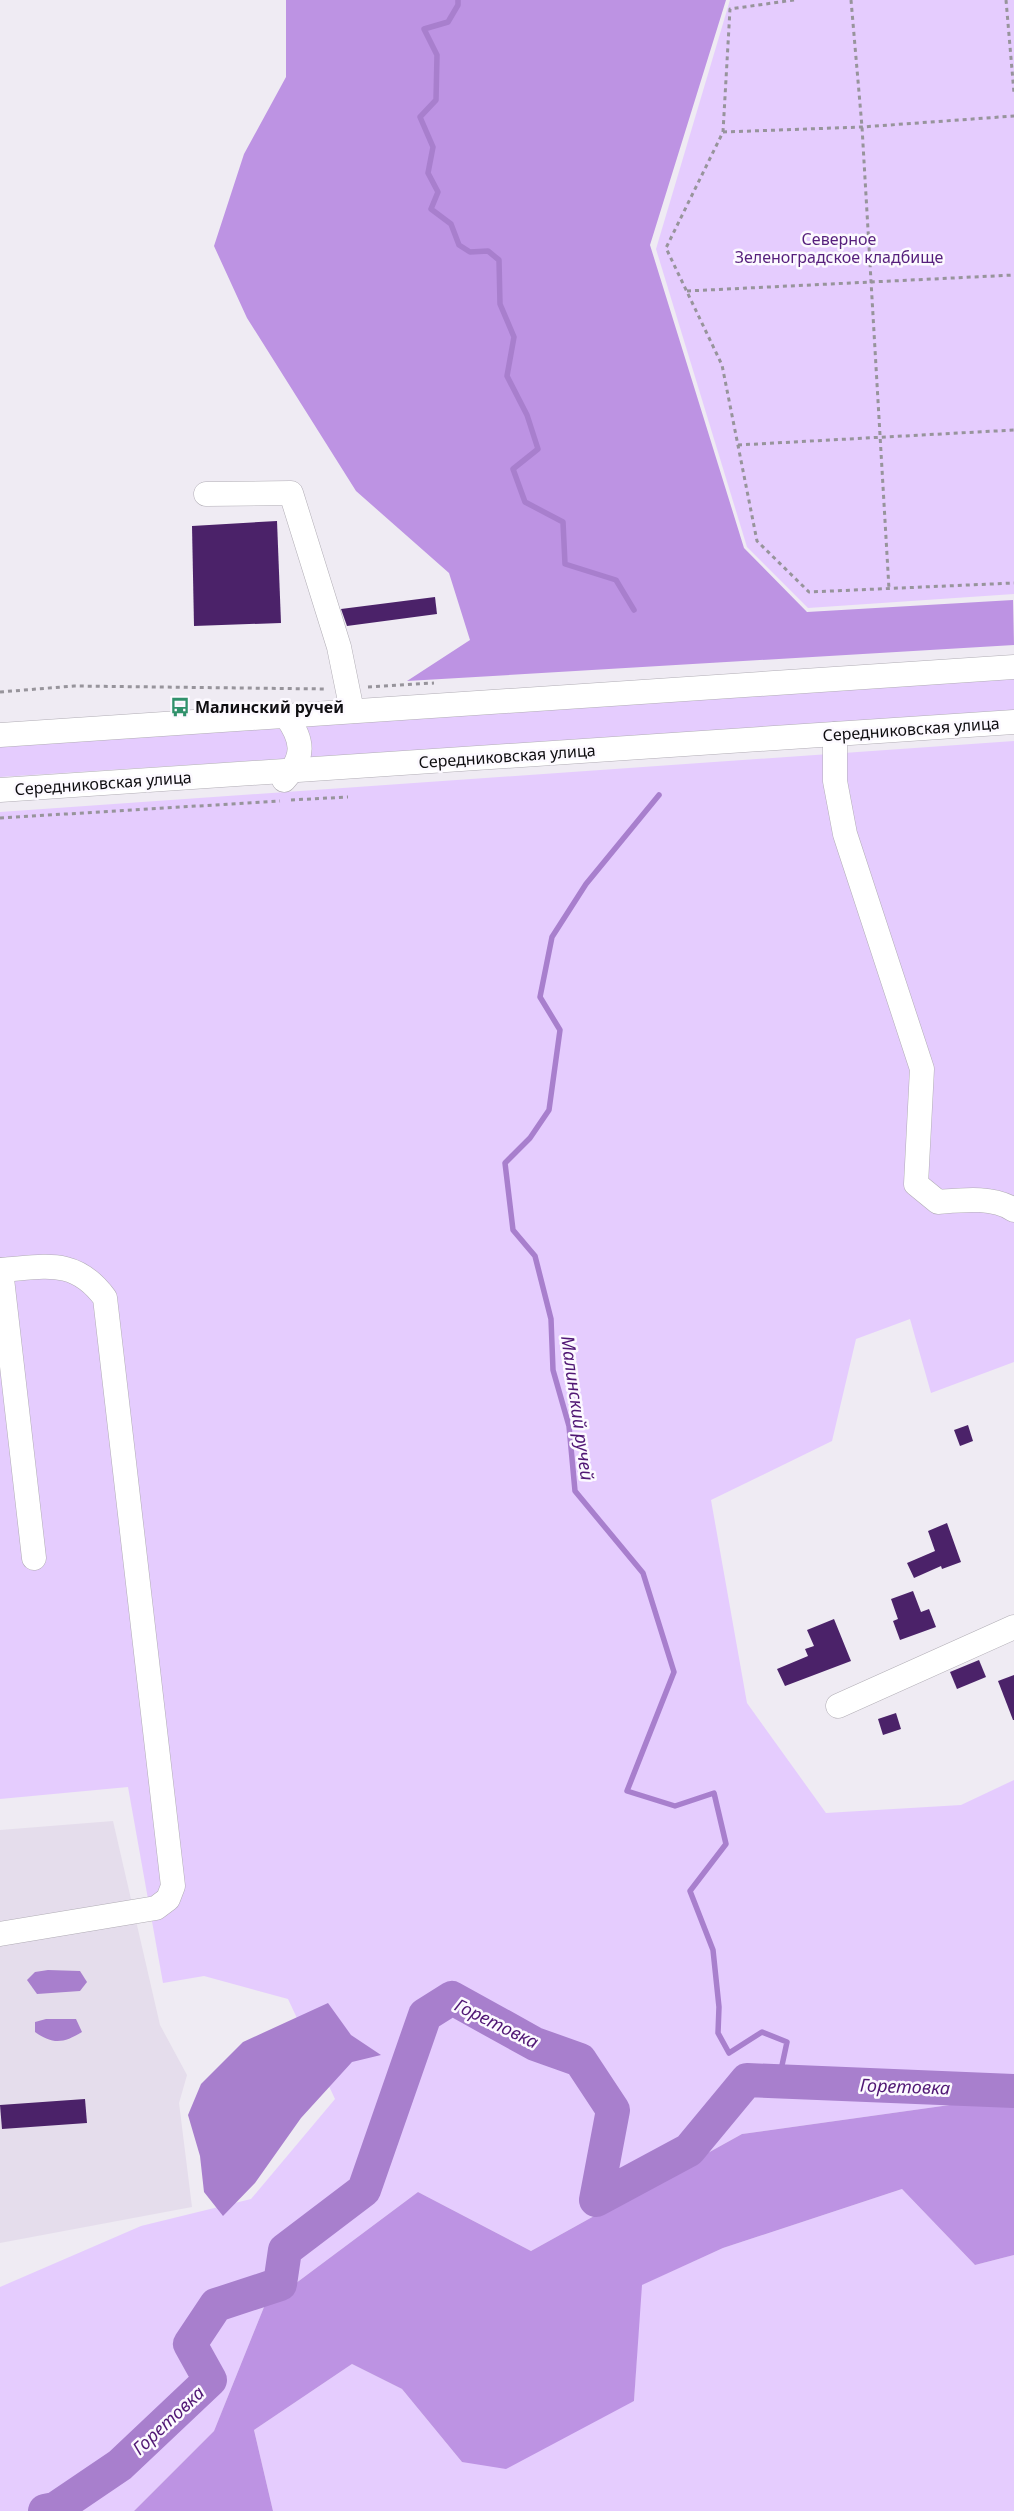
<svg xmlns="http://www.w3.org/2000/svg" width="1014" height="2511" viewBox="0 0 1014 2511" font-family="'Noto Sans',sans-serif">
<rect width="100%" height="100%" fill="#efebf3"/>
<path fill="#e5ddec" d="M113,1821L160,2025L187,2075L179,2103L192,2207L0,2243V1830Z"/>
<g fill="#e5ccfe">
<path d="M730,0H1014V594L808,608L747,547L656,249Z"/>
<path d="M1014,678V712L0,777V742Z"/>
<path d="M1014,741V1362L931,1393L910,1319L856,1339L832,1441L711,1500L747,1703L826,1813L961,1805L1014,1780V2096L742,2134L531,2251L418,2192L264,2307L214,2431L134,2511H0V2287L141,2226L251,2199L335,2099L288,1999L204,1976L163,1983L128,1787L0,1799V812Z"/>
<path d="M902,2189L975,2265L1014,2255V2511H273L254,2430L352,2364L402,2389L462,2462L634,2401L641,2285L723,2248Z"/>
</g>
<g fill="#bd93e3">
<path d="M286,0H726L650,245L744,548L807,612L1013,600L1014,645L407,681L470,640L449,573L356,491L247,318L214,246L244,154L286,77Z"/>
<path d="M1014,2096V2255L975,2265L902,2189L723,2248L642,2285L634,2401L506,2469L462,2462L402,2389L352,2364L254,2430L273,2511H134L214,2431L264,2307L418,2192L531,2251L742,2134Z"/>
</g>
<g fill="#a87fcd">
<path d="M48,1970L80,1971L87,1982L80,1991L37,1994L27,1980L35,1972Z"/>
<path d="M328,2003L351,2035L381,2055L352,2062L301,2118L255,2183L223,2216L204,2192L200,2156L188,2115L201,2084L243,2042Z"/>
<path d="M46,2019H76L82,2032C64,2043 53,2045 35,2032V2022Z"/>
</g>
<g fill="none" stroke-linecap="round" stroke-linejoin="round">
<g stroke="#a87fcd" stroke-width="5.5">
<path d="M458,0V5L448,22L424,29L437,55L436,100L420,117L433,147L428,173L438,192L431,209L451,224L459,245L470,252L488,251L499,260L500,304L514,337L507,376L527,415L538,449L513,469L525,502L563,522L565,564L616,580L634,610"/>
<path d="M659,795L586,884L552,937L540,997L560,1030L549,1110L530,1138L505,1163L513,1230L535,1256L551,1319L553,1370L569,1426L575,1491L643,1573L674,1672L627,1791L675,1806L714,1793L726,1844L690,1891L713,1950L719,2007L718,2033L729,2053L762,2032L787,2042L781,2070L783,2081"/>
</g>
<path stroke="#a87fcd" stroke-width="34" d="M45,2511L55,2509L120,2465L210,2380L190,2344L216,2305L280,2284L285,2250L364,2190L425,2015L452,1998L535,2044L580,2060L613,2110L596,2200L689,2150L747,2080L1014,2091"/>
</g>
<g fill="#4b2269">
<path d="M277,521L281,623L194,626L192,526Z"/>
<path d="M435,597L437,614L347,626L341,609Z"/>
<path d="M968,1425L973,1441L960,1446L954,1430Z"/>
<path d="M947,1523L961,1562L942,1569L941,1566L914,1578L907,1563L935,1551L928,1531Z"/>
<path d="M913,1591L921,1612L929,1609L936,1627L900,1640L893,1621L898,1619L891,1599Z"/>
<path d="M834,1619L851,1661L785,1686L777,1669L808,1656L805,1649L814,1646L807,1630Z"/>
<path d="M979,1660L986,1677L957,1689L950,1672Z"/>
<path d="M1014,1675V1720H1013L998,1681Z"/>
<path d="M896,1713L901,1729L883,1735L878,1719Z"/>
<path d="M85,2099L87,2123L2,2129L0,2105Z"/>
</g>
<g fill="none" stroke-linecap="round" stroke-linejoin="round">
<defs>
<g id="minor">
<path d="M206,494L291,493L339,647L352,711"/>
<path d="M835,734V781L845,834L922,1069L916,1184L938,1202C962,1200 993,1196 1014,1210"/>
<path d="M0,735L1014,667"/>
<path d="M284,780C305,757 304,741 286,716"/>
<path d="M0,790L1014,722"/>
<path d="M0,1270C45,1267 75,1257 105,1298L173,1886L168,1899L156,1908L0,1934"/>
<path d="M1,1270L34,1558"/>
<path d="M838,1706L1014,1627"/>
</g>
</defs>
<use href="#minor" stroke="#b1adb5" stroke-width="25"/>
<g stroke="#97949b" stroke-width="3" stroke-dasharray="4 4" stroke-linecap="butt">
<path d="M794,0L730,9L723,132L666,248L722,365L757,541L809,592L1014,583"/>
<path d="M851,0L862,127L889,589"/>
<path d="M1006,0L1014,93"/>
<path d="M723,132L862,127L1014,116"/>
<path d="M687,291L1014,275"/>
<path d="M738,445L1014,430"/>
<path d="M368,687L434,683"/>
<path d="M0,692L74,686L327,689"/>
<path d="M291,800L348,797"/>
<path d="M0,818L280,801"/>
</g>
<use href="#minor" stroke="#fff" stroke-width="24"/>
</g>
<defs>
<symbol id="bus-bare" viewBox="-9 -9 18 18"><path d="M-5-6H5V4H4V6H2V4H-2V6H-4V4H-5ZM-3.5-4V0h7V-4ZM-3.5 1.2v1.5H-2V1.2ZM2 1.2v1.5H3.5V1.2Z" fill="#30916b" stroke="#fcf9ff" stroke-width="2.5" paint-order="stroke"/></symbol>
</defs>
<g fill-rule="evenodd">
<use href="#bus-bare" x="166" y="693" width="28" height="28"/>
</g>
<g text-anchor="middle" dominant-baseline="central" stroke-width="5" stroke-linejoin="round" paint-order="stroke">
<g font-size="16" fill="#561f7c" stroke="#fcf9ff">
<text x="839" y="239">Северное<tspan x="839" dy="18">Зеленоградское кладбище</tspan></text>
</g>
<g font-size="16" font-weight="bold" fill="#0f0e11" stroke="#fcf9ff" text-anchor="start">
<text x="195" y="707">Малинский ручей</text>
</g>
<g font-size="16" fill="#0f0e11" stroke="#fcf9ff">
<text transform="translate(911 729) rotate(-4)">Середниковская улица</text>
<text transform="translate(507 756) rotate(-4)">Середниковская улица</text>
<text transform="translate(103 783) rotate(-4)">Середниковская улица</text>
</g>
<g font-size="18" font-style="italic" fill="#501774" stroke="#fcf9ff">
<text transform="translate(578 1408) rotate(82)">Малинский ручей</text>
<text transform="translate(497 2023) rotate(26)">Горетовка</text>
<text transform="translate(905 2086) rotate(2)">Горетовка</text>
<text transform="translate(168 2420) rotate(-43)">Горетовка</text>
</g>
</g>
</svg>
